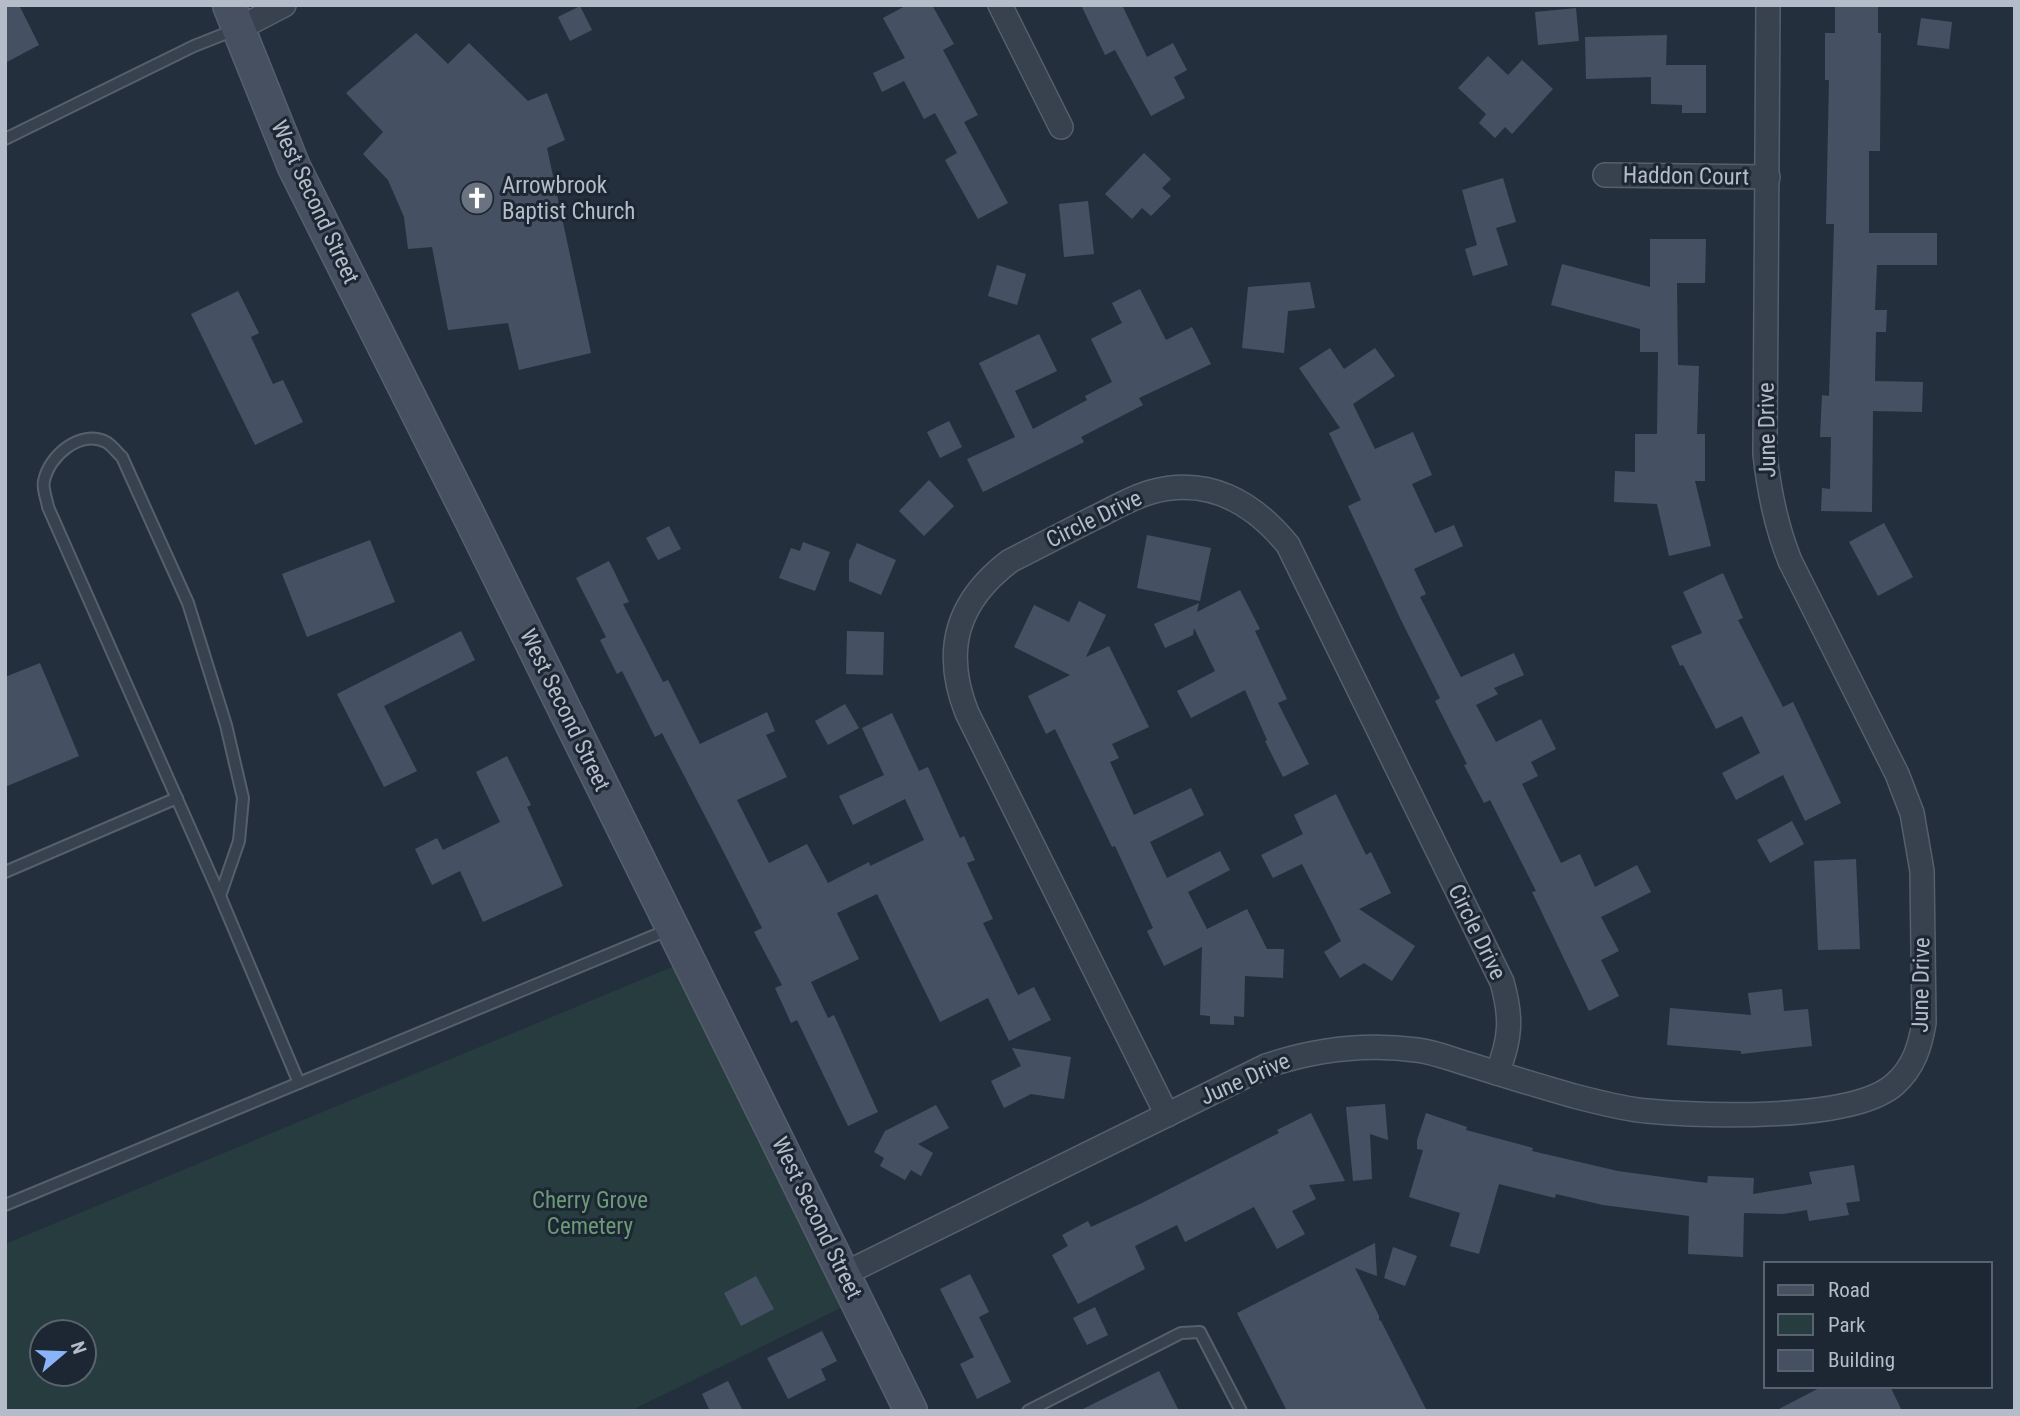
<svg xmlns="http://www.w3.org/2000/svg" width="2020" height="1416" viewBox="0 0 2020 1416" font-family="'Roboto Condensed',sans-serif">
<rect width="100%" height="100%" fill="#242f3e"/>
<path fill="#263c3f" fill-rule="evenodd" d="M689,960L857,1300L630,1411H5V1244ZM42,1332H84V1374H42Z"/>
<g fill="#455162">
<path d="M5,5H19L39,45L5,63Z"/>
<path d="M907,5H932L954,44L943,50L978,115L964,122L1008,203L978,219L945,160L957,153L935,113L924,119L904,81L882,92L873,73L905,58L883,18Z"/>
<path d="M1081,5H1122L1147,57L1173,43L1187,70L1174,77L1185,98L1151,116L1115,50L1105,55Z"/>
<path d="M1835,5H1878V33H1881L1880,151H1869V233H1937V265H1877L1875,310H1887L1886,332H1876L1875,381L1923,382L1922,412L1873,411L1872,512L1821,511L1822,488L1830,489L1831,437H1820L1822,395L1829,396L1834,224H1826L1829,80H1825V33H1835Z"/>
<path d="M580,6L592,30L570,41L558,17Z"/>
<path d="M1576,8L1579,41L1538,45L1535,12Z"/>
<path d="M1921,18L1952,22L1949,49L1917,45Z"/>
<path d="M416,33L448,64L469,43L528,101L547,93L565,140L547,148L591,353L519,370L508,323L448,330L432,247L408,249L404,217L388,180L363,154L383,132L346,93Z"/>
<path d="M1667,35L1666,65H1706V113H1682V105L1651,104V77L1586,79L1585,37Z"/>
<path d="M1488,56L1508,75L1522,60L1553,89L1512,134L1505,127L1495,138L1479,123L1486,114L1458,88Z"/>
<path d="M1144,153L1171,179L1162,188L1171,196L1151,216L1142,208L1132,219L1105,194Z"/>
<path d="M1503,178L1516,222L1496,228L1508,265L1473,276L1465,249L1477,245L1462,190Z"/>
<path d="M1088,201L1094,254L1064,257L1059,204Z"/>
<path d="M1650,239H1706L1705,283H1677L1678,365L1699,366L1697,434H1705V481H1695L1711,546L1669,556L1657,504L1614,502L1615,471L1635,472V434H1657L1658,352H1640V329L1551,305L1562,264L1650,287Z"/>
<path d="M997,265L1026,274L1017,305L988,296Z"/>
<path d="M1310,282L1315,308L1288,311L1284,353L1242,348L1248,287Z"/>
<path d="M1140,289L1166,340L1192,327L1211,364L1139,398L1143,405L1081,437L1084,442L983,492L967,459L1015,437L979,363L1039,334L1057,371L1015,391L1033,429L1087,400L1085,396L1112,382L1091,339L1122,323L1112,303Z"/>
<path d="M238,291L259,333L251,337L273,384L283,380L303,422L255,445L191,314Z"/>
<path d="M1330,348L1344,369L1375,348L1395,376L1353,404L1375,449L1413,432L1432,475L1412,484L1435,533L1454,525L1463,546L1414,569L1426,594L1420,597L1461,677L1514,653L1524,675L1494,688L1498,694L1476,705L1496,742L1541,719L1556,749L1531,762L1538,776L1522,784L1561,863L1580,854L1595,887L1637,865L1651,892L1601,917L1619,951L1601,960L1619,996L1589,1011L1532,892L1536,891L1490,800L1484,803L1464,765L1467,764L1435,701L1440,698L1400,618L1348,506L1361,500L1329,433L1340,428L1299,368Z"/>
<path d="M949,421L962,447L940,458L927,432Z"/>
<path d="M929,480L954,506L924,536L899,511Z"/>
<path d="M1884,523L1913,577L1878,596L1849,542Z"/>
<path d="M669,526L681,549L658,560L646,538Z"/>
<path d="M1147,535L1211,548L1200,601L1137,588Z"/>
<path d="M370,540L395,602L307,637L282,574Z"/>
<path d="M803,542L830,552L815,591L779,578L791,548L800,551Z"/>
<path d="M857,543L896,560L881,595L849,581V561Z"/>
<path d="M609,561L629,602L623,604L663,682L668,680L700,744L767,712L775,731L766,735L787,777L737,800L769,863L807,844L828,883L869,862L870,866L924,840L905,799L853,825L839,796L884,775L862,728L892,713L919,771L928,767L960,838L964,836L975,860L967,863L993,919L983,923L1018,995L1034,987L1051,1020L1009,1041L988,998L940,1022L877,894L837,913L859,959L811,982L828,1018L834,1015L878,1112L848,1126L797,1020L791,1023L775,988L782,985L754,932L762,928L720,845L662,733L655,737L622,671L617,674L600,640L606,637L576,578Z"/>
<path d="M1723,573L1743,618L1738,620L1783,707L1793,702L1841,803L1805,821L1783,775L1736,800L1722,773L1760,753L1742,716L1716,729L1683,665L1680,666L1671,646L1702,633L1683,592Z"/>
<path d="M1240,590L1260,629L1255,631L1287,699L1278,703L1309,764L1283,777L1265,741L1267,740L1245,690L1191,718L1177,691L1215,671L1194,628L1193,635L1165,648L1154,624L1199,603L1197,612Z"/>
<path d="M1079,601L1106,615L1086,657L1109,646L1149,727L1112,744L1119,758L1110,762L1134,815L1191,788L1204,815L1150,842L1167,878L1220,851L1230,870L1188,892L1207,929L1247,909L1267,949H1284L1283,978L1245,976L1244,1017L1234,1016V1025L1210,1024V1016L1200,1015L1202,947L1164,966L1147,931L1153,928L1115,846L1112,847L1055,729L1046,734L1028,696L1070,675L1014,647L1034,605L1069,622Z"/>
<path d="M461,631L475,660L384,706L417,771L384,787L337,694Z"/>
<path d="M847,631L884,632L883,675L846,674Z"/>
<path d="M40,663L79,756L5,787V677Z"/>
<path d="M845,704L859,728L828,745L815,721Z"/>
<path d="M507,756L531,805L527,807L563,886L483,922L460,871L432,885L415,849L437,838L443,850L500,822L476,772Z"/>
<path d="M1336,794L1366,855L1371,852L1391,893L1359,909L1415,946L1392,981L1364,963L1340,978L1324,952L1341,941L1302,864L1273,878L1261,855L1303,834L1294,815Z"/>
<path d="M1792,821L1804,844L1770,863L1757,840Z"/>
<path d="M1856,859L1860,949L1818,950L1814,861Z"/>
<path d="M1782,989L1784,1011L1808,1009L1812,1046L1741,1054V1051L1667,1045L1670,1008L1751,1015L1748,993Z"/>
<path d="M1012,1048L1071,1057L1064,1099L1031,1094L1004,1108L991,1081L1021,1066Z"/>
<path d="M1385,1104L1388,1140L1370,1134L1372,1179L1353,1181L1346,1107Z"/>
<path d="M936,1105L949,1128L918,1144L933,1153L921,1176L911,1170L905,1180L880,1166L884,1158L874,1152L885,1131Z"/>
<path d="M1311,1113L1345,1181L1309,1185L1316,1199L1292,1211L1305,1234L1277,1249L1254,1207L1185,1242L1177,1225L1135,1246L1145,1269L1078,1304L1052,1255L1068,1246L1062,1235L1088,1221L1091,1227L1142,1203L1279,1133L1277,1130Z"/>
<path d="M1426,1113L1467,1127L1466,1130L1533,1148L1532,1151L1618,1171L1707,1183L1708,1176L1754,1178L1753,1194L1812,1184L1809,1172L1854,1165L1860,1201L1846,1203L1849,1215L1809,1221L1807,1210L1783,1214L1744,1213L1743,1257L1688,1254L1689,1216L1603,1205L1556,1194L1555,1198L1499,1184L1479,1254L1450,1246L1460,1213L1409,1197L1423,1150L1417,1149V1140Z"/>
<path d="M1375,1243L1377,1276L1355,1268L1379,1316V1320L1381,1321L1427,1411H1287L1237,1313Z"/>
<path d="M1393,1247L1417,1256L1405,1286L1384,1278Z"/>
<path d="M970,1274L989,1312L979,1317L1011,1382L977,1399L960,1364L974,1357L940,1289Z"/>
<path d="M756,1276L774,1309L741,1326L724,1293Z"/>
<path d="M1095,1307L1108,1335L1087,1345L1073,1318Z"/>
<path d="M822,1331L837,1361L821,1369L826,1380L788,1399L767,1358Z"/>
<path d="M1159,1371L1179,1411H1079Z"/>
<path d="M728,1381L743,1411H710L702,1394Z"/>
<path d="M1823,1386H1890L1902,1411H1775Z"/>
</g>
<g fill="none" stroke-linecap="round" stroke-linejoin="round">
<defs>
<g id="service">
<path d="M5,139L194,46L237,29"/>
<path d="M5,872L177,798"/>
<path d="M220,896L48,507C47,500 42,488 44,481C49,456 80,429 106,442C112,445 117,453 122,457L188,603L226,725L243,798L239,841L220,896L299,1083"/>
<path d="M5,1205L670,929"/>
<path d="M1028,1411L1181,1333L1200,1332L1241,1411"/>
</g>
<g id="minor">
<path d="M1000,5L1061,127"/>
<path d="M240,28L284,5"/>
<path d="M1605,175L1768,177"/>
<path d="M1167,1115L967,713C942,650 957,601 1010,561C1037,547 1065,533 1092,519C1111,510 1130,498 1151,492C1208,476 1253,502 1288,545L1502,982C1512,1017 1511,1039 1497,1073"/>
<path d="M844,1274L1266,1066C1316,1049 1364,1043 1417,1050C1434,1052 1451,1059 1468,1064C1503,1075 1539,1086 1574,1096C1598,1102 1623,1109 1647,1111C1703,1116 1853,1122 1895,1084C1914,1067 1920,1046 1924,1023L1922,871L1912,813L1897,774L1790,561C1776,526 1769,492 1765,454L1768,5"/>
</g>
<path id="secondary" d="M229,5L294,167L470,518L911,1411"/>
</defs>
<use href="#service" stroke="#565f6c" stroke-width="14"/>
<use href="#minor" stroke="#565f6c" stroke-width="26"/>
<use href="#secondary" stroke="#565f6c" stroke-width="35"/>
<use href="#service" stroke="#38414e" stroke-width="10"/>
<use href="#minor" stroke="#38414e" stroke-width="23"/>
<use href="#secondary" stroke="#465061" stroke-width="32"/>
</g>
<defs>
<symbol id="church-disc" viewBox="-11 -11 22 22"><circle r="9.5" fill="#6b7280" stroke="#1d2633"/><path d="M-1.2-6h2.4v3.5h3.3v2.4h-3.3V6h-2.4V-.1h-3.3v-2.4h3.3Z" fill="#fff"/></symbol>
</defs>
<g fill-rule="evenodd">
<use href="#church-disc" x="458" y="179" width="38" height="38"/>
</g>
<g text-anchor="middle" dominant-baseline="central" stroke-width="6" stroke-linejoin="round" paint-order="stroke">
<g font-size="23" fill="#b4bcc9" stroke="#1d2633">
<text transform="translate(1686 176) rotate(1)">Haddon Court</text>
<text transform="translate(315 202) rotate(65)">West Second Street</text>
<text transform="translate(1767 430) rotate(-91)">June Drive</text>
<text transform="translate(1094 519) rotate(-26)">Circle Drive</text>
<text transform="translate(565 710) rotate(64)">West Second Street</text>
<text transform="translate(1477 932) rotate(64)">Circle Drive</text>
<text transform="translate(1921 985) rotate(-89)">June Drive</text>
<text transform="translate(1245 1079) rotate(-24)">June Drive</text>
<text transform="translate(817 1218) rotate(64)">West Second Street</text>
</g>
<g font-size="23" fill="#b4bcc9" stroke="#1d2633" text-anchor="start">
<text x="502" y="185">Arrowbrook<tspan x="502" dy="26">Baptist Church</tspan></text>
</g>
<g font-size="23" fill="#6b9a76" stroke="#1d2633">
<text x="590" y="1200">Cherry Grove<tspan x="590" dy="26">Cemetery</tspan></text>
</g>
</g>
<rect width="2020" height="1416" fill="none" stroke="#b4bcc9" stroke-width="14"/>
<rect x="1764" y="1262" width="228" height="126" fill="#1d2633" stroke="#59626f" stroke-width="2"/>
<rect x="1778" y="1285" width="35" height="10" fill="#465061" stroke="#59626f" stroke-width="2"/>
<text x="1828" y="1297" font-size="21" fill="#b4bcc9">Road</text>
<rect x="1778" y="1314" width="35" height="21" fill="#263c3f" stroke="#59626f" stroke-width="2"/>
<text x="1828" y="1332" font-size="21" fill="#b4bcc9">Park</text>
<rect x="1778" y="1350" width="35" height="21" fill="#455162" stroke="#59626f" stroke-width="2"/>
<text x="1828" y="1367" font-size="21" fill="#b4bcc9">Building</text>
<g transform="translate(63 1353) rotate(71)"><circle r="33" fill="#1d2633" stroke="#59626f" stroke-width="2"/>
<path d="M0-5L12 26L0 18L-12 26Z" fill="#8ab4f8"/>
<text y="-10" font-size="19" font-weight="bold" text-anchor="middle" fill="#b4bcc9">N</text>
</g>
</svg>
